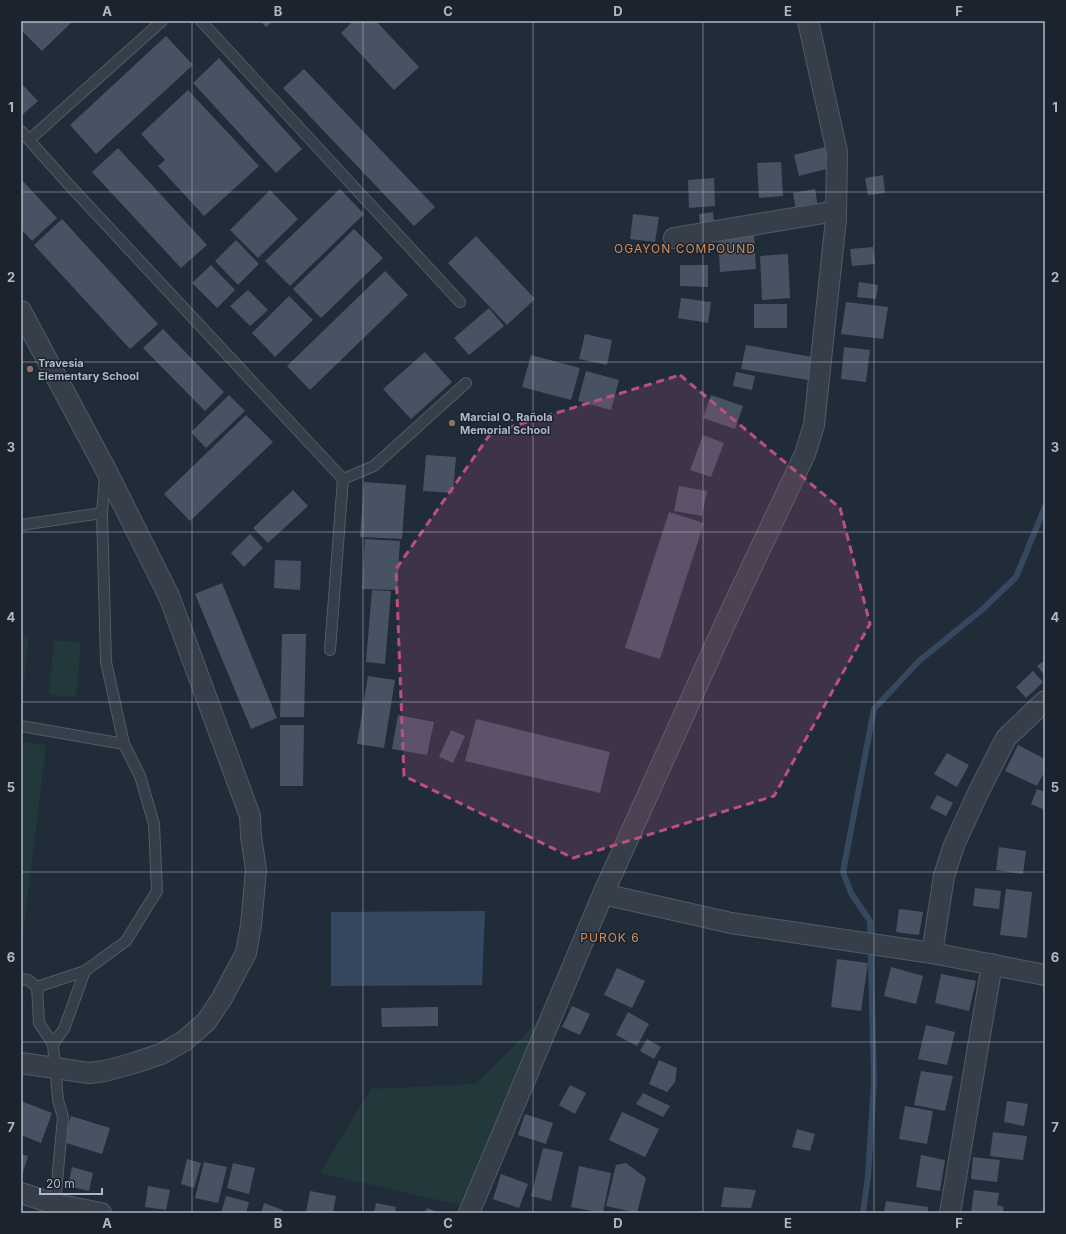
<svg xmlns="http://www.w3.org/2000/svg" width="1066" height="1234" viewBox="0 0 1066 1234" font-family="Inter,sans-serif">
<rect width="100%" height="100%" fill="#212c39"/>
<g fill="#23383a">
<path d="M21,635L29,636L23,692H21Z"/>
<path d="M54,640L81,643L76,697L49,695Z"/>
<path d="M21,742L46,745L21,951Z"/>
<path d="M541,1018L464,1206L320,1173L371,1089L476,1084Z"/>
</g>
<path fill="#354860" d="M485,911L482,985L331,986V912Z"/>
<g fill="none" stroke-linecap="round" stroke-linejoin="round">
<path stroke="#354860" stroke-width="6" d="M863,1213L868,1177L874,1082L870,921L851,893L843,872L874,709L919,661L983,609L1016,577L1045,507"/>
</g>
<g fill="#475363">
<path d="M21,21H73L42,51L21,30Z"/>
<path d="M260,21H273L266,27Z"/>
<path d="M353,21H376L419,67L394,90L341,33Z"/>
<path d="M166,36L193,65L96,154L70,125Z"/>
<path d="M219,58L302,149L276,173L193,83Z"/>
<path d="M304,69L435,207L414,226L283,88Z"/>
<path d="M21,83L38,101L21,116Z"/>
<path d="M188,90L259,166L204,216L158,166L165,160L141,134Z"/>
<path d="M825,147L830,168L799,176L794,155Z"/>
<path d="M118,148L207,245L181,268L92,172Z"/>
<path d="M781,162L783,196L759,198L757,163Z"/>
<path d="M883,175L885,193L868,195L865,178Z"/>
<path d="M714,178L715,206L689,208L688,180Z"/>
<path d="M21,179L57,218L32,241L21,229Z"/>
<path d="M340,189L364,214L290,286L265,261Z"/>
<path d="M815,189L818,207L796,210L793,193Z"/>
<path d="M270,190L298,219L258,258L230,230Z"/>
<path d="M713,212L714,222L700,224L699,214Z"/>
<path d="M633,214L659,217L655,242L630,239Z"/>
<path d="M62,219L158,324L130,349L34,245Z"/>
<path d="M354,229L383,258L321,318L293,289Z"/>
<path d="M754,233L756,269L720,272L718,236Z"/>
<path d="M476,236L535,299L507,325L448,263Z"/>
<path d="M236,240L259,264L238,285L215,261Z"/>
<path d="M873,247L875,264L852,266L850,249Z"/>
<path d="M788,254L790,298L762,300L760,256Z"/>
<path d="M211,265L235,290L217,308L192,283Z"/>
<path d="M680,265H708V287L680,286Z"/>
<path d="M385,271L408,295L310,390L287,366Z"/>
<path d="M859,282L878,285L876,299L857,297Z"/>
<path d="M248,290L268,310L250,326L230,306Z"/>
<path d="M289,296L313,320L275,357L252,333Z"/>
<path d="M681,298L711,302L708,323L678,318Z"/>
<path d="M846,302L888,307L883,339L841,334Z"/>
<rect x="754" y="304" width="33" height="24"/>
<path d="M489,308L504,326L469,355L454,338Z"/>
<path d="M163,329L224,392L205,411L143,348Z"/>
<path d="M585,334L612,340L607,365L579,359Z"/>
<path d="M746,345L812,357L808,380L741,369Z"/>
<path d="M844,347L870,350L866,382L841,379Z"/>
<path d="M425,352L452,382L411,419L383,389Z"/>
<path d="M531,355L580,368L571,400L522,387Z"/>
<path d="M586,371L619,380L611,410L578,401Z"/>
<path d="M736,372L755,376L752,390L733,386Z"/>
<path d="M229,395L245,411L206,448L191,432Z"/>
<path d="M711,395L743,406L735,429L703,418Z"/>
<path d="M246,415L273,442L190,521L164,494Z"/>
<path d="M703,435L724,443L711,477L690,470Z"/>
<path d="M426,455L456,457L453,493L423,491Z"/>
<path d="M364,482L406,485L402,539L360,537Z"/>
<path d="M679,486L707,491L702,516L674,511Z"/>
<path d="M293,490L308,506L268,543L253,528Z"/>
<path d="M669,512L704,523L660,659L625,648Z"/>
<path d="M250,534L263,548L244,567L231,553Z"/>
<path d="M365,539L400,541L397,590L362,589Z"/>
<path d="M275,560L301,561L300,590L274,588Z"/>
<path d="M222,583L277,718L251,729L195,594Z"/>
<path d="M372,590L391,591L385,664L366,662Z"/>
<path d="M282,634H306L304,717H280Z"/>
<path d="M1045,660V676L1037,666Z"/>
<path d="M1033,671L1043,682L1026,698L1016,687Z"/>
<path d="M368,676L395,680L384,748L357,744Z"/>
<path d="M398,715L434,722L427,755L392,749Z"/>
<path d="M476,719L610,752L600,793L465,761Z"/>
<path d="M280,725H304L303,786H280Z"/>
<path d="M451,730L465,736L453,763L439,757Z"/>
<path d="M1018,745L1045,759V771L1037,786L1005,771Z"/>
<path d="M947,753L969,765L957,787L934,774Z"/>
<path d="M1037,789L1045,792V810L1031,804Z"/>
<path d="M937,795L953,803L946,816L930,808Z"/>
<path d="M999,847L1026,851L1023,874L996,870Z"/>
<path d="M975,888L1001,891L999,909L973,906Z"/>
<path d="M1006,889L1032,892L1027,938L1000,935Z"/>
<path d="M899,909L923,912L919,935L896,932Z"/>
<path d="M837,959L868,963L861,1011L831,1007Z"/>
<path d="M891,967L923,976L916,1004L884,996Z"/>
<path d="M617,968L645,981L632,1008L604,995Z"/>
<path d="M941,974L976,981L969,1011L935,1003Z"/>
<path d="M572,1006L590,1014L580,1035L562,1027Z"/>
<path d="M438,1007V1026L382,1027L381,1008Z"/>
<path d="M628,1012L649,1024L637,1046L616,1035Z"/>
<path d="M926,1025L955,1032L947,1065L918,1059Z"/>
<path d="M647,1039L661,1047L654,1059L640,1051Z"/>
<path d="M659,1060L677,1068L675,1082L667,1092L649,1084Z"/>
<path d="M921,1071L953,1076L945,1111L914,1105Z"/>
<path d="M570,1085L586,1093L575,1114L559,1105Z"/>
<path d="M643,1093L670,1106L663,1117L636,1104Z"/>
<path d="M21,1101L52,1113L41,1143L21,1135Z"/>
<path d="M1007,1101L1028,1104L1024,1126L1004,1122Z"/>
<path d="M905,1106L933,1111L927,1144L899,1139Z"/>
<path d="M622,1112L659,1129L645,1157L609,1140Z"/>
<path d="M525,1114L553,1123L546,1144L518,1135Z"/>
<path d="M71,1116L110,1128L102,1154L63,1142Z"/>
<path d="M797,1129L815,1134L810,1151L792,1147Z"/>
<path d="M993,1132L1027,1136L1023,1160L990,1156Z"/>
<path d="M543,1148L563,1152L551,1201L531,1196Z"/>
<path d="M21,1154L28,1156L21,1179Z"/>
<path d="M921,1155L945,1160L940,1191L916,1187Z"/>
<path d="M973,1157L1000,1160L997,1182L971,1179Z"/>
<path d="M187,1159L201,1163L194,1188L181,1184Z"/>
<path d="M204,1162L227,1167L218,1203L195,1198Z"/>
<path d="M233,1163L255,1168L249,1194L227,1188Z"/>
<path d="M626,1163L646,1178L637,1213L606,1206L616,1165Z"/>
<path d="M579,1166L611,1173L603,1213L571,1207Z"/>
<path d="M72,1167L93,1173L89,1191L68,1186Z"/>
<path d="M501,1174L528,1184L519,1208L493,1199Z"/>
<path d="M148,1186L170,1190L166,1210L145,1207Z"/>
<path d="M724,1187L756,1190L751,1208L721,1207Z"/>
<path d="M974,1190L999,1193L997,1205L1004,1207L1002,1213H971Z"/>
<path d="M310,1191L336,1196L333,1213H306Z"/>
<path d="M226,1196L249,1202L246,1213H221Z"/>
<path d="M886,1201L928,1207V1213H884Z"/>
<path d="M264,1203L283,1210L282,1213H261Z"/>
<path d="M376,1203L396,1207L395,1213H374Z"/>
<path d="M427,1208L440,1213H425Z"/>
</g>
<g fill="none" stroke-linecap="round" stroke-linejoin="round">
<defs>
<g id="lane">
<path d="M201,21L460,302"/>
<path d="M21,131L71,187L343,479L330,650"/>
<path d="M29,140L162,21"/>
<path d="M343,479L374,466L466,383"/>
<path d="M21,525L102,513L105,476"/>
<path d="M21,726L124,744"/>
<path d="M21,979L28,980L37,987L39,1023L53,1044"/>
<path d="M37,987L85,971L126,941L157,891L154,824L140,776L124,744L106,662L102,513"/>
<path d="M55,1204L63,1117L58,1100L53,1044L64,1029L85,971"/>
</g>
<g id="street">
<path d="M674,238L836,211"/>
<path d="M21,311L106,470L169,596L250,816L251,836L256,870L251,925L246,953L222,998L206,1022L184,1041L161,1054L134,1063L105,1071L89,1073L21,1063"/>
<path d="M603,894L731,923L932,953L1045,975"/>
<path d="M932,953L944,876L954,845L979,791L1006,738L1045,701"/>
<path d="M21,1193L55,1204L101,1213"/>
<path d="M469,1213L603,894L728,617L805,454L814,425L836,219L837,152L808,21"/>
<path d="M950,1213L992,964"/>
</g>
</defs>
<use href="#lane" stroke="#525b67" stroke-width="12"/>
<use href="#street" stroke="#525b67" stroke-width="22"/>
<use href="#lane" stroke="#353e49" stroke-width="10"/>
<use href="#street" stroke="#353e49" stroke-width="20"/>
</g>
<path fill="#bb5080" fill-opacity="0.2" stroke="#bb5080" stroke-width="3" stroke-dasharray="8 5" stroke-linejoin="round" d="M680,375L840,508L870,624L774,796L573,858L404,776L396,569L491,433Z"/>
<path fill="none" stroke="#afb8c6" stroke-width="1" stroke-opacity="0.55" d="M192,21V1213M363,21V1213M533,21V1213M703,21V1213M874,21V1213M21,192H1045M21,362H1045M21,532H1045M21,702H1045M21,872H1045M21,1042H1045"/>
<g fill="#8d6e63" stroke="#1a232e" stroke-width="1.5">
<circle cx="30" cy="369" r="4"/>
<circle cx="452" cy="423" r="4"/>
</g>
<g text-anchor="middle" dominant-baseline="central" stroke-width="3" stroke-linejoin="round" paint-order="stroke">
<g font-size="11" font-weight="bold" fill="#afb8c6" stroke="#1a232e" text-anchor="start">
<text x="38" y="363">Travesia<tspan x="38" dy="13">Elementary School</tspan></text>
<text x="460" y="417">Marcial O. Rañola<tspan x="460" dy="13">Memorial School</tspan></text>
</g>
<g font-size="12" letter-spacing="1" fill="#d48e5c" stroke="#1a232e">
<text x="685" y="248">OGAYON COMPOUND</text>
<text x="610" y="937">PUROK 6</text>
</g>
</g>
<rect width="1066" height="1234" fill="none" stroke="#1a232e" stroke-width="44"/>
<path d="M40 1188v6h62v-6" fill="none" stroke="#afb8c6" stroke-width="2"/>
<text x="46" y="1188" font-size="12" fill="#afb8c6" stroke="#1a232e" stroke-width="3" paint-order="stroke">20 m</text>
<rect x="22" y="22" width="1022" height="1190" fill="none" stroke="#afb8c6" stroke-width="1.5"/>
<g font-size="13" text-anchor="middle" font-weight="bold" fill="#afb8c6">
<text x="107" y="16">A</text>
<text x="278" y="16">B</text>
<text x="448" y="16">C</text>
<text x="618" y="16">D</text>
<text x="788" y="16">E</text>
<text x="959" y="16">F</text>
<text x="11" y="112">1</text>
<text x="1055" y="112">1</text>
<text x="11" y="282">2</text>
<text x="1055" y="282">2</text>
<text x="11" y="452">3</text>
<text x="1055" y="452">3</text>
<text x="11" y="622">4</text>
<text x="1055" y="622">4</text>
<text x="11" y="792">5</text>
<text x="1055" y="792">5</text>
<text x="11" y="962">6</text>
<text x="1055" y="962">6</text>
<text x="11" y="1132">7</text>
<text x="1055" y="1132">7</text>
<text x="107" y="1228">A</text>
<text x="278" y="1228">B</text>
<text x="448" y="1228">C</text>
<text x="618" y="1228">D</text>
<text x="788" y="1228">E</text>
<text x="959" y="1228">F</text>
</g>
</svg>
